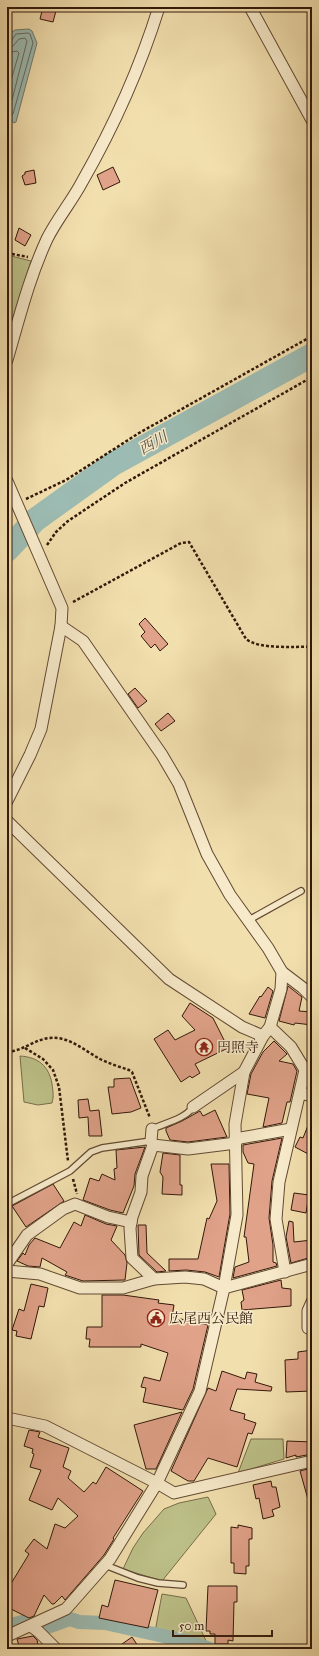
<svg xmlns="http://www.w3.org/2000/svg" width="319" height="1656" viewBox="0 0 319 1656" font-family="'IM FELL Great Primer','Noto Serif JP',serif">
<rect width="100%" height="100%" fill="#f2dfae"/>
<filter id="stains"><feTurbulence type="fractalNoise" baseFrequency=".005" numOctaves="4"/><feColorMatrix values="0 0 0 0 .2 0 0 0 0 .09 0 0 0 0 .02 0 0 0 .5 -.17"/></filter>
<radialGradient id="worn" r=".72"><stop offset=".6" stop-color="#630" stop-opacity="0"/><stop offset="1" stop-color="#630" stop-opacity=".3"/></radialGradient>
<g fill="#bdc189" stroke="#786c4a">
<path d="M7,255L31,261L7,336Z"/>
<path d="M20,1056C38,1057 49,1066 52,1084C53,1091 54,1096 52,1103L38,1105L24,1102Z"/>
<path d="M251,1439H283L284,1459L238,1473Z"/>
<path d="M208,1497L216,1514L162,1581L123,1569L133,1548L143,1533L164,1509L179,1503Z"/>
<path d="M162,1594L186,1598L208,1645L155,1632Z"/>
</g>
<path fill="#9cbbb2" stroke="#727a6f" d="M29,29L32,31L37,43L16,122L14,123L7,117C7,90 3,59 10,33L15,30Z"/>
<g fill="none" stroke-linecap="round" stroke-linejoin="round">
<g stroke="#676a5e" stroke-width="1">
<path d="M7,42L11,41L16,34L28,33L30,34L33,43L13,114L12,115L7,114"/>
<path d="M7,47L13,46L19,39L25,38L27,41L10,108L7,109"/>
<path d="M7,53L17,51L19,53L7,94"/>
</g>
<g stroke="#9cbbb2" stroke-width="14">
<path d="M7,1626L26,1621"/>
<path d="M45,1628L70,1619L79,1622L105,1623L186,1641L210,1649"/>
</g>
<path stroke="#9cbbb2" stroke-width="24" d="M7,550L35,520L113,464L312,355"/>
</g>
<g fill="#e0a289" stroke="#32180a">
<path d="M43,7H57L53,22L40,19Z"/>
<path d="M113,167L120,182L103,190L97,175Z"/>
<path d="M34,170L36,183L25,185L22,176L25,174V172Z"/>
<path d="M19,228L31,235L25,246L15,240Z"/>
<path d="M145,618L168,644L160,651L155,644L151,648L141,636L145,632L139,624Z"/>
<path d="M135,688L147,701L138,708L128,694Z"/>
<path d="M168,713L175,721L161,731L155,724Z"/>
<path d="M288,986L302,997L299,1011L312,1012V1025L295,1023L294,1025L279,1021Z"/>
<path d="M268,987L273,991L265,1018L249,1014L260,996L261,997Z"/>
<path d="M190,1003L213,1018L228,1048L195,1064L200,1073L192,1078L190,1076L181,1082L154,1039L168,1030L175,1040L195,1030L182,1016Z"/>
<path d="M274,1041L287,1054L279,1061L293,1064L297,1071L290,1102H287L282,1123L263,1127L269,1098L247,1094L251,1074L263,1052Z"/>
<path d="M130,1078L141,1108L131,1112L112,1114L108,1087H114V1079Z"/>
<path d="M88,1099L90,1111L99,1110L102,1136H89L88,1117L79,1118L78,1100Z"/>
<path d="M215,1110L227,1137L188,1142L170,1140L166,1131V1128L182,1121L200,1111L203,1116Z"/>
<path d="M311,1118H312V1156L295,1147L300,1137L303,1138Z"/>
<path d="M282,1138L272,1181L269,1218L273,1245V1262L276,1263L277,1266L233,1278L235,1267L249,1262L246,1237H244L254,1164L248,1163L243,1152V1145Z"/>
<path d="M145,1147L135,1174L134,1186L123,1213L110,1210L83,1200L90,1178L99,1181L102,1174L115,1180L114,1169L117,1168L116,1150Z"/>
<path d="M163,1153L180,1155V1185H182V1195L162,1194L163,1177L160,1172Z"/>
<path d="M211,1164H229L230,1214L219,1277L205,1272L186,1270L169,1271V1259H198L207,1218L209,1219L217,1201Z"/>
<path d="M53,1184L64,1201L26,1227L12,1206Z"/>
<path d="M294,1193L309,1195L306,1213L291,1210Z"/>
<path d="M85,1215L106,1224L117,1226L111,1240L125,1255L127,1263L125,1280L83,1281L65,1275L67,1272L42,1258L40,1267L28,1266L17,1261L23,1253L25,1255L29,1245L35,1238L60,1248L74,1222L81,1226Z"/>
<path d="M289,1221L293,1222L294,1242L312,1240V1257L291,1263L286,1237Z"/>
<path d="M138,1225H146L147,1253L166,1271L157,1272L139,1255Z"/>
<path d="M281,1280L282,1288L291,1289V1306L242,1310L241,1302L244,1300L242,1290Z"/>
<path d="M31,1284L48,1288L44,1307L39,1306L31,1339L16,1336L17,1331L12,1330L19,1309L24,1311Z"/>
<path d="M102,1295H123L159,1300L158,1303L174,1305L172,1317L208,1325L193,1389L183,1410L143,1402L146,1388L141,1387L144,1377L160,1381L168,1353L141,1344V1347H89L90,1339H86L87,1327H102Z"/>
<path d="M312,1350V1391L286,1392L285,1360L298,1359V1352Z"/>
<path d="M222,1371L245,1379L247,1372L257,1374L255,1382L272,1387L271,1391L237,1389L230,1410L245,1414L244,1419L256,1423L252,1434L248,1433L237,1467L208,1458L194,1481H188L171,1471L208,1388L216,1391Z"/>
<path d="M182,1412L156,1469H146L134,1425Z"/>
<path d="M29,1430L40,1432L38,1437L69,1448L63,1467L71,1471L68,1478L84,1492L93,1482L96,1484L106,1467L143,1491L113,1538L114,1539L104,1555L65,1600L62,1596L54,1604H52L44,1595L34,1616L29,1618L7,1607V1579L12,1582L29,1554L25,1551L34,1539L47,1549L55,1524L65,1528L78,1516L58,1498L52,1510L29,1500L41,1470L30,1467L34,1454L32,1453L33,1449L24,1446Z"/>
<path d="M287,1441L312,1442V1454L296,1457V1455L286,1458Z"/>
<path d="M312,1468V1503H309L300,1471Z"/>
<path d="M271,1481L272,1487H276L280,1507L272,1510L274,1516L263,1519L259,1498L256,1499L253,1485Z"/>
<path d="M238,1525L252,1528V1539H249V1566H246V1574L234,1573V1563H231V1527L238,1528Z"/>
<path d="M115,1580L158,1590L148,1628L99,1618L102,1605L108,1607Z"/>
<path d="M208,1586H237V1602H234L233,1641L228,1640V1644H215V1634H210V1631H206Z"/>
<path d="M33,1636L37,1640L39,1649H20L17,1639Z"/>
<path d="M132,1637L140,1649H115Z"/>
</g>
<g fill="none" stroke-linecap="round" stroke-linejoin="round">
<defs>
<g id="service">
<path d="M249,920L301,891"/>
<path d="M152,1129C165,1123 185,1119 193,1107"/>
<path d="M7,1204L70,1171L91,1152L102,1148L151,1141"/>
<path d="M105,1565L138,1578L158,1583L183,1585"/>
</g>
<g id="minor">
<path d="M250,7L312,120"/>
<path d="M7,360C19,319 29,278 47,239C57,219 72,201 82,182C114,126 140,68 159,7"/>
<path d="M7,481L62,608L61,626L41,729L30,755L7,801"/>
<path d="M7,821L169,979L242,1027L263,1036"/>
<path d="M282,972L303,988L312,997"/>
<path d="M270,1027L291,1047L305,1070L279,1182L276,1219L285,1272"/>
<path d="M300,1093L312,1096"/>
<path d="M193,1107L244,1072"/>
<path d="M152,1129L151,1141L153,1145L142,1176L141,1192L132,1217L130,1228L132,1258L154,1279"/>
<path d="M235,1139L291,1129"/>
<path d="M153,1145L188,1149L236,1143"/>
<path d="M7,1264L27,1235L63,1209L75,1204L108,1217L131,1222"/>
<path d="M7,1271L40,1274L80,1288H123L154,1279L185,1277L204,1279L224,1288L312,1264"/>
<path d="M308,1328V1311L312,1302"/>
<path d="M7,1418L45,1426L157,1483L174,1493L312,1461"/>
<path d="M31,1626L39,1632L56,1649"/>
<path d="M7,1636L66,1609L110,1559L157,1483L200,1391L224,1288L237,1215L235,1124L244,1072L263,1036L270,1027L281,989L282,972L268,948L230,895L207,854L179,784L162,755L83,641L61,626"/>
</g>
</defs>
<use href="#service" stroke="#624a33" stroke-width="8"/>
<use href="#minor" stroke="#624a33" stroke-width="13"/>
<g stroke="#32180a" stroke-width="2.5" stroke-dasharray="3 2" stroke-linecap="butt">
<path d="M7,253L28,257"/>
<path d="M26,499L66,480L139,433L312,336"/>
<path d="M47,545L56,532L68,521L125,483L312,377"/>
<path d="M73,602L181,543L189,542L246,639C260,650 294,646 312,647"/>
<path d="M25,1048L43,1059L53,1070L59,1087L68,1161"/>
<path d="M7,1052C23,1051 35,1039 50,1038C69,1036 85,1051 100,1059C110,1064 120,1067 129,1070L132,1072L150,1118"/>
<path d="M73,1179L77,1194"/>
</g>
<use href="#service" stroke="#f7eaca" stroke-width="5.5"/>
<use href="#minor" stroke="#f7eaca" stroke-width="11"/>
</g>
<defs>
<symbol id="temple-ring" viewBox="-11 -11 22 22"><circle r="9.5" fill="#f7eaca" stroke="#8f2418" stroke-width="1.5"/><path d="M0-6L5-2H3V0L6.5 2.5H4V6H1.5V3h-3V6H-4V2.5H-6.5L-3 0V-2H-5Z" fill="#8f2418"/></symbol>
<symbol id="civic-ring" viewBox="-11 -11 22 22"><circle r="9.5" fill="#f7eaca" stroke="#8f2418" stroke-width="1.5"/><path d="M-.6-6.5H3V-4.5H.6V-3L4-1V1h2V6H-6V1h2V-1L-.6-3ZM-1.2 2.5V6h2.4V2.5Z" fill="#8f2418"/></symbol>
</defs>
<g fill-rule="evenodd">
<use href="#temple-ring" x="194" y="1037" width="20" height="20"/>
<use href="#civic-ring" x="146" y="1308" width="20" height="20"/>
</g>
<g text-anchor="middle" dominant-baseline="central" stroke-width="3" stroke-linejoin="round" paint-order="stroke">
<g font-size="14" fill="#32180a" stroke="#f7eaca" text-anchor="start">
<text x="217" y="1047">円照寺</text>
<text x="169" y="1318">広尾西公民館</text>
</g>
<g font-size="15" font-style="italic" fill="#575145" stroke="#f7eaca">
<text transform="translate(153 443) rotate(-29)">西川</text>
</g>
</g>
<rect width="319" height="1656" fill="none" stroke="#f2dfae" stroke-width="24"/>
<rect x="8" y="8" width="303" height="1640" fill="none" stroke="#32180a" stroke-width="2"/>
<rect x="12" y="12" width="295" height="1632" fill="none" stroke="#32180a"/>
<path d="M173 1630v6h99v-6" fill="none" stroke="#32180a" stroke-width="2"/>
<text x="179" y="1630" font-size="12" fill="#32180a" stroke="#f7eaca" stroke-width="3" paint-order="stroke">50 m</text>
<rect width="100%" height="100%" filter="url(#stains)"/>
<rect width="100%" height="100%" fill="url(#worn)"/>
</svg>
